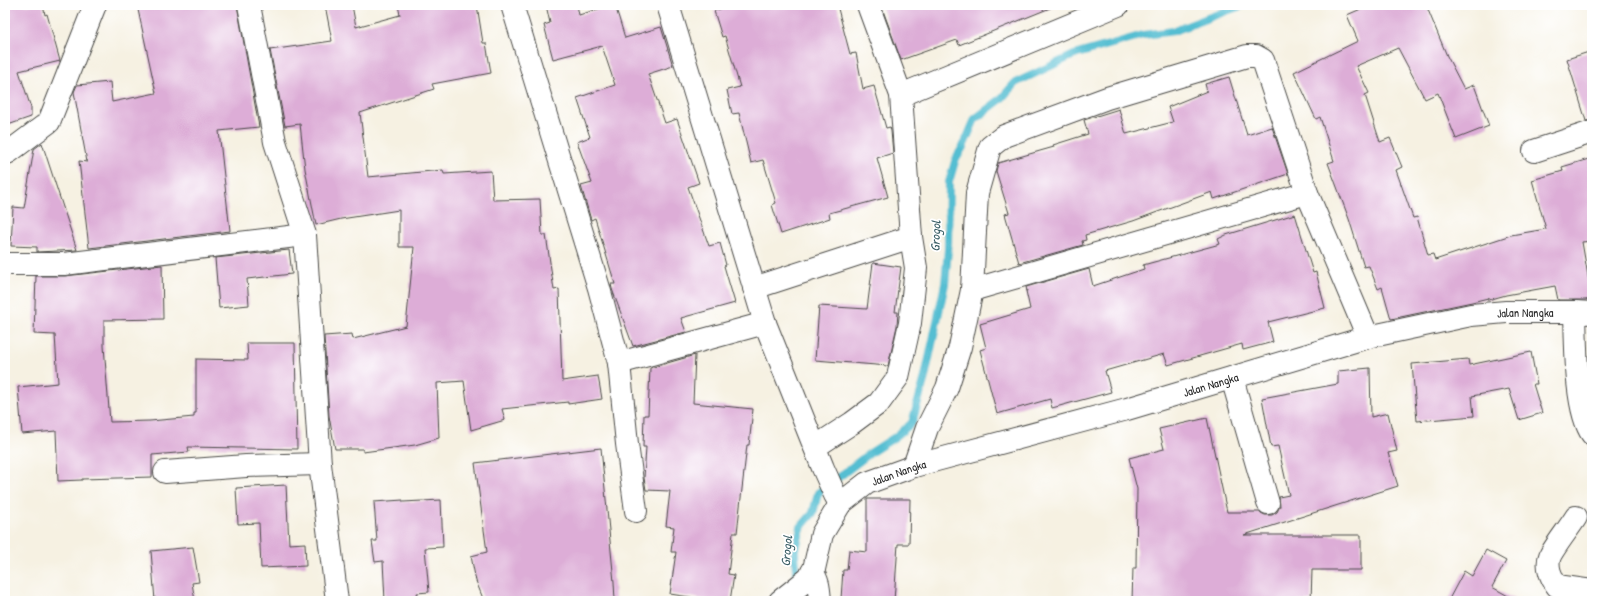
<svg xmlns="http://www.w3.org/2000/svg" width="1597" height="606" viewBox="0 0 1597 606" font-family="'Patrick Hand',sans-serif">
<rect width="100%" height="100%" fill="#fff"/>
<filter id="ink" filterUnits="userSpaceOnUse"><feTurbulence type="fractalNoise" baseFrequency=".025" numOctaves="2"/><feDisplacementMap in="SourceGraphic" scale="8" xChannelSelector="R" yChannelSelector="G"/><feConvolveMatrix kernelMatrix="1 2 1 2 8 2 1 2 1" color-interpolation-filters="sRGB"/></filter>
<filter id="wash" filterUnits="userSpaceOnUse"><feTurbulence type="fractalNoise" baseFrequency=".012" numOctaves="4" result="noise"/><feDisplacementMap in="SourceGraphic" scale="16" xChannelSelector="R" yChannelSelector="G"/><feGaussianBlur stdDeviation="0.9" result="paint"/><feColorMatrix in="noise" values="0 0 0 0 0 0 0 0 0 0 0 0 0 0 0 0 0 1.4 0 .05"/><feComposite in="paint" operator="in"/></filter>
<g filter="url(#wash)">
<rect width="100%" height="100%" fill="#f6f1e2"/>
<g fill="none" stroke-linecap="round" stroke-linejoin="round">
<path stroke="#55bed2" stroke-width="8" d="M797,584L795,554L801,527L813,513L818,493L870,453L895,437L912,423L925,377L945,284L948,249L949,182L956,158L963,147L975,119L1001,99L1015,83L1074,55L1143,35L1174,31L1226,11L1244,5"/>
</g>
<g id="blocks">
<g fill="#ddadd7">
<path d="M5,5H43L45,15L47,14L60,61L19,71L31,108V117L5,126Z"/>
<path d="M137,5H237L259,127L219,131L230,231L89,248L79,161L87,162L74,92L77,85L110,82L112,102L156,93Z"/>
<path d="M325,5H352L356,27L400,15L398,5H477L483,43H486L491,73L432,84L434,89L360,113L368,177L443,170L444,174L491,171L493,200L540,199L542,235H546L554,290L559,289L562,381L598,376L602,399L568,404V402L502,409L505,420L471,430L464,381L437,383L439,438L415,445L363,452V449H335L329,416L324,336L352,334L353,339L406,326L414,247H399V210L341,219L316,225L305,169L300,124L285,126L270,50L332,41Z"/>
<path d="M546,5H577L579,15L611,5H615L625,38L661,27L673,66L648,74L665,123L677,119L699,183L688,187L709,246L720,243L726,265L724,266L735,303L681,318L686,332L633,346L612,289L611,284H615L595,218L591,220L581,186L592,183L577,142L590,137L577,98L615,85L602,46L553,59L544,25L550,23Z"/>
<path d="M732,5H837L850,54L856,53L863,89L874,86L886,128L890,127L891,131L893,153L877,158L888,197L829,213L830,218L781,234L772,205L776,203L763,160L751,163L739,113L732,114L727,90L740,87L725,36L722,37L714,11Z"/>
<path d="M881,5H1055V6L959,45L957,40L901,60Z"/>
<path d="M1370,5H1426L1447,56L1464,89L1474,85L1489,126L1456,139L1438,93L1425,99L1398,48L1356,66L1369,93L1365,95L1380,142L1390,138L1402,167L1396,170L1413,218L1417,217L1428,255L1433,254L1435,260L1511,235L1546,229L1532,180L1563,171L1562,167L1592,158V241L1582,242L1592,299L1585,300H1558L1555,286L1506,295L1488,300V298L1472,302L1391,319L1382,287L1378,289L1369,266L1364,267L1349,219L1328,163L1334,161L1320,117L1316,119L1294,72L1358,41L1347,15Z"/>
<path d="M1592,51V120L1586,121L1567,59Z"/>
<path d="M1229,77L1247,135L1272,127L1288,174L1214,199L1212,192L1133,221L1085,235L1086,240L1082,241L1083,245L1019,263L1005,214L1009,213L996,171L998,163L1054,147L1053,145L1088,134L1084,120L1119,109L1126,134L1173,122L1168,107L1207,91L1205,84Z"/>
<path d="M42,143L77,250L37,252V247L11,246L13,207L24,208L34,149Z"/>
<path d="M1295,214L1313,273L1316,272L1325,308L1268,322L1273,342L1243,350L1242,344L1168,365L1164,354L1105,371L1111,392L1052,408L1050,399L997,414L980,350L986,348L980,324L1030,309L1026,291H1027L1026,287L1089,269L1093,286L1144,269L1143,265L1220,244L1218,239L1226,235Z"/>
<path d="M289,250L292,274L247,279L249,305L219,308L215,258Z"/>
<path d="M873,263L901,267L895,312H898L897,326L888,366L815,360L819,306L867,309Z"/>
<path d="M162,265L163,319L104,320V346L110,422L150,421L194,417V413H196V359L248,360L247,343H295L297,449L188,447L189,452L152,455V477L82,479V480L58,481L56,431L22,434L18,387L58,383L55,335L34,334L36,276H65Z"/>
<path d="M1531,352L1537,384H1533L1542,413L1519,420L1509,389L1472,396L1474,416L1417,421L1412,364L1468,359L1469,365Z"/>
<path d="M695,355L693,403L753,409L749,445H747L737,533H733L728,574L734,575L730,601H715L670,594L676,552H671L674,527L666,526L670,491L646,490L644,478L646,447H643L644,415H648L650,368Z"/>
<path d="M1370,368L1371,417L1388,413L1397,451L1388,453L1398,486L1244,535H1361V570H1312L1311,601H1132L1133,568H1136L1137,489L1129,458L1164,449L1159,429L1207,418L1227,512H1259L1265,515H1272L1277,512L1280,506L1279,497L1289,495L1278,446L1271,447L1262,398L1338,384V371Z"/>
<path d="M601,448L614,582L615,601H484L476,581L471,556L487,552L475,463Z"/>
<path d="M286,485L289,544L305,543L306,566L261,568L259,523L238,524L236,488Z"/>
<path d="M867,499H910L909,544H898L894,601L841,599L843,570H847L849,550L867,552Z"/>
<path d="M403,500V502L441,500L443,547L425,548L429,592L417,593L419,601H385L383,561L375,562L372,541H377L374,502Z"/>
<path d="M193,547L199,582L192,583L195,601H155L151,551Z"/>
<path d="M1486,550L1506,561L1492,587L1517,601H1448L1464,571L1472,576Z"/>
</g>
</g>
</g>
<g filter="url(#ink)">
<use href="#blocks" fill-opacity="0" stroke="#494946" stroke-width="1"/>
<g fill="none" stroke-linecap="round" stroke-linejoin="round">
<defs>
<g id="minor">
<path d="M249,5L275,142L305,235L320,464L337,601"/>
<path d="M512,5L599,288L619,363L627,444L636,511"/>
<path d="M668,5L765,323L823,468L835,495L840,504"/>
<path d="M901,95L1118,5"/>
<path d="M1534,151L1592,132"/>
<path d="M5,154L9,152L49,122L95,5"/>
<path d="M5,264H64L305,235"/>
<path d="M754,288L911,237L901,95L868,5"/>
<path d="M972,290L1307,193"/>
<path d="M1575,312C1576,343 1575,410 1592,434"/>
<path d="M619,363L765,323"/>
<path d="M1232,378L1268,503"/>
<path d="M815,447L852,423L879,403L898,377L910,323L916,268L911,237"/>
<path d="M914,466L927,428L947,388L960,347L972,290L977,193L990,147L1004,136L1107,98L1247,56H1256L1263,60L1307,193L1368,337"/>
<path d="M165,472L246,466L320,464"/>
<path d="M1576,517C1570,527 1554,547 1550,556C1546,566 1551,578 1557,586L1592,591"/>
<path d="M812,572C819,581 819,590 820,601"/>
<path id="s1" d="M780,601L809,578L814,569L822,534L840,504L867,483L914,466L1127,409L1368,337L1471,315L1506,312H1575L1592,313"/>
</g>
</defs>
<use href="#minor" stroke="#494946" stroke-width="24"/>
<use href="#minor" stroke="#fff" stroke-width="22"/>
</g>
</g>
<g text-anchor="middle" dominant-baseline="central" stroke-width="3.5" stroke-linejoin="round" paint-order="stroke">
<g font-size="12" fill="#2b2b2b" stroke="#fff">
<text stroke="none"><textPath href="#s1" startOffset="834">Jalan Nangka</textPath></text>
<text stroke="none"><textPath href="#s1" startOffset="510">Jalan Nangka</textPath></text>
<text stroke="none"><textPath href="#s1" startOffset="186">Jalan Nangka</textPath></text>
</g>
<g font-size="13" font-style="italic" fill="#3a5e65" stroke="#fff">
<text transform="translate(935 236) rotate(-88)">Grogol</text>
<text transform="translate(786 551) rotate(-85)">Grogol</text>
</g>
</g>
<rect width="1597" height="606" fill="none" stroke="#fff" stroke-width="20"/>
</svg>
